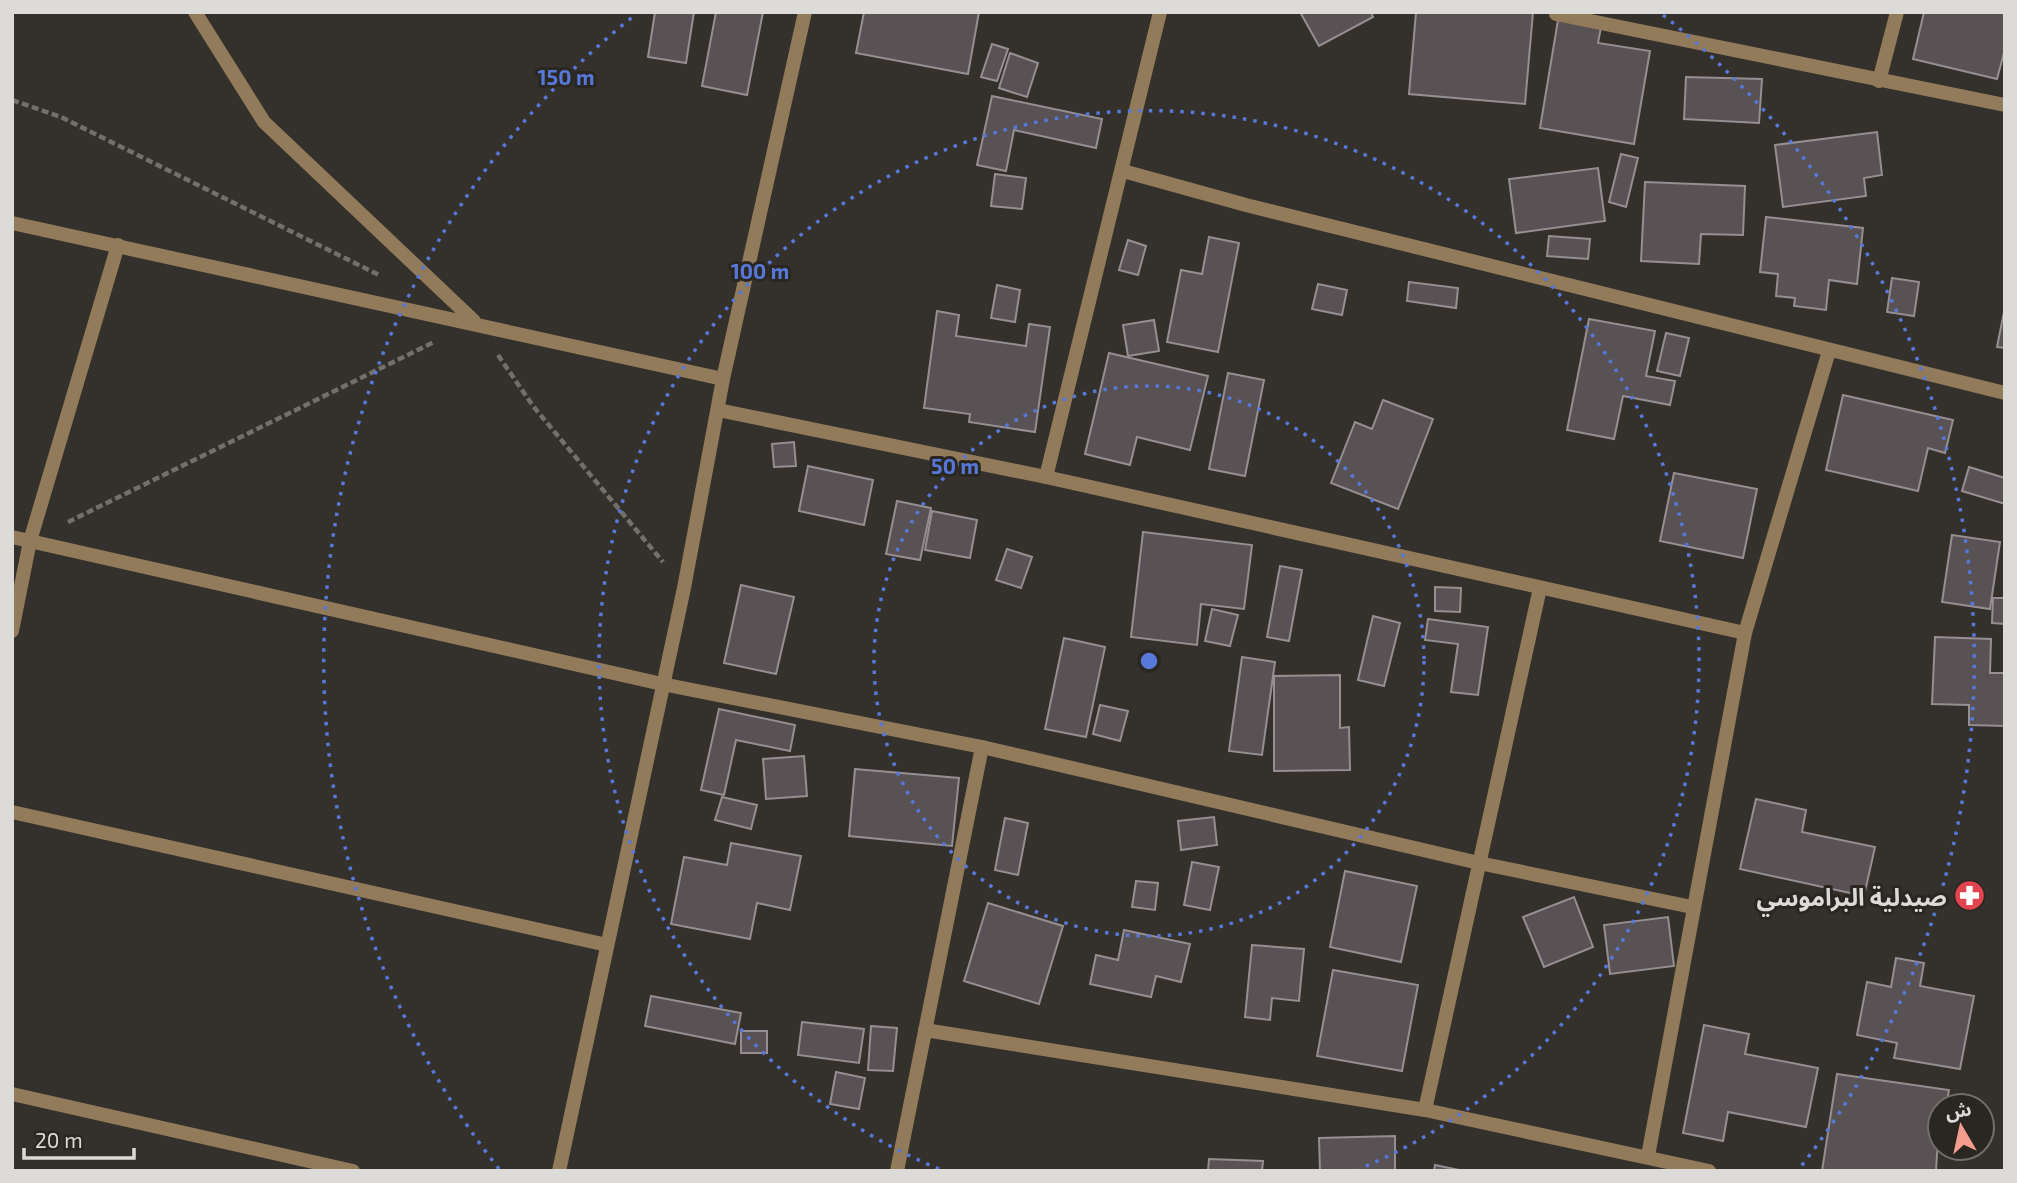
<svg xmlns="http://www.w3.org/2000/svg" width="2017" height="1183" viewBox="0 0 2017 1183" font-family="'Exo 2','Noto Sans Arabic',sans-serif">
<rect width="100%" height="100%" fill="#34302b"/>
<g fill="#595254" stroke="#968e91" stroke-width="2">
<path d="M655,12H694L686,63L648,57Z"/>
<path d="M716,12H763L747,95L702,86Z"/>
<path d="M864,12H979L968,74L856,53Z"/>
<path d="M1300,12H1371L1373,17L1319,46Z"/>
<path d="M1416,12H1533L1525,104L1409,94Z"/>
<path d="M1924,12H2005V49L1997,79L1913,59Z"/>
<path d="M1558,20L1601,27L1598,43L1650,51L1634,144L1540,128Z"/>
<path d="M992,44L1008,49L997,81L981,77Z"/>
<path d="M1010,53L1038,63L1027,97L999,88Z"/>
<path d="M1686,77L1762,79L1759,123L1684,119Z"/>
<path d="M992,96L1102,119L1096,148L1014,130L1006,171L977,165Z"/>
<path d="M1877,132L1882,175L1864,178L1866,196L1783,207L1775,145Z"/>
<path d="M1621,154L1638,158L1626,207L1609,202Z"/>
<path d="M1598,168L1605,221L1516,233L1509,179Z"/>
<path d="M995,174L1026,178L1022,209L991,206Z"/>
<path d="M1645,182L1745,186L1743,235L1701,234L1699,264L1641,261Z"/>
<path d="M1766,217L1863,228L1857,284L1829,280L1826,310L1794,306L1795,298L1776,296L1778,274L1760,272Z"/>
<path d="M1549,236L1590,239L1588,259L1547,256Z"/>
<path d="M1209,237L1239,243L1218,352L1167,342L1181,270L1202,274Z"/>
<path d="M1128,240L1146,246L1138,275L1119,270Z"/>
<path d="M1892,278L1919,282L1914,316L1887,312Z"/>
<path d="M1409,282L1458,288L1456,308L1407,301Z"/>
<path d="M1318,284L1347,290L1342,315L1312,309Z"/>
<path d="M997,285L1020,290L1015,322L991,318Z"/>
<path d="M2005,307V348L1997,347Z"/>
<path d="M937,311L959,315L956,336L1026,346L1029,324L1050,327L1035,432L969,422L970,414L924,408Z"/>
<path d="M1589,319L1655,331L1646,376L1675,381L1670,405L1623,396L1614,439L1567,430Z"/>
<path d="M1154,320L1159,351L1128,356L1123,325Z"/>
<path d="M1666,333L1689,338L1680,376L1657,371Z"/>
<path d="M1109,353L1208,376L1190,450L1137,437L1130,465L1085,454Z"/>
<path d="M1228,373L1264,380L1245,476L1209,469Z"/>
<path d="M1843,395L1953,420L1945,453L1928,448L1918,491L1826,470Z"/>
<path d="M1383,400L1433,419L1398,509L1331,483L1355,422L1372,429Z"/>
<path d="M794,442L796,466L774,467L772,444Z"/>
<path d="M808,466L873,480L864,525L799,511Z"/>
<path d="M1969,467L2005,478V504L1962,491Z"/>
<path d="M1674,473L1757,489L1743,558L1660,541Z"/>
<path d="M897,501L931,508L920,560L886,554Z"/>
<path d="M932,511L977,520L970,558L925,550Z"/>
<path d="M1143,532L1252,545L1244,609L1201,604L1197,645L1131,637Z"/>
<path d="M1952,535L2000,542L1990,609L1942,602Z"/>
<path d="M1007,549L1032,557L1021,588L996,580Z"/>
<path d="M1280,566L1302,570L1289,641L1267,637Z"/>
<path d="M741,585L794,597L776,674L724,663Z"/>
<path d="M1435,587L1461,588L1460,612L1435,611Z"/>
<path d="M1993,598H2005V624L1992,623Z"/>
<path d="M1212,609L1238,615L1230,646L1205,641Z"/>
<path d="M1373,616L1400,623L1384,686L1358,680Z"/>
<path d="M1428,619L1488,627L1478,695L1451,692L1458,644L1425,640Z"/>
<path d="M1935,637L1991,639L1990,673H2005V726L1969,725V705L1932,704Z"/>
<path d="M1064,638L1105,647L1086,737L1045,729Z"/>
<path d="M1242,657L1275,662L1262,755L1229,751Z"/>
<path d="M1340,675V728L1349,727L1350,770L1274,771V676Z"/>
<path d="M1100,705L1128,711L1120,741L1093,734Z"/>
<path d="M719,709L795,725L790,751L736,740L724,795L701,790Z"/>
<path d="M804,756L807,796L766,799L763,759Z"/>
<path d="M855,769L959,778L952,846L849,836Z"/>
<path d="M722,797L757,805L751,829L715,820Z"/>
<path d="M1756,799L1806,810L1802,832L1875,847L1864,896L1740,869Z"/>
<path d="M1214,817L1217,845L1181,850L1178,821Z"/>
<path d="M1005,818L1028,823L1018,875L995,870Z"/>
<path d="M731,843L801,856L790,910L757,903L750,939L671,924L684,857L727,865Z"/>
<path d="M1192,862L1219,867L1210,910L1184,905Z"/>
<path d="M1345,871L1417,886L1401,962L1330,947Z"/>
<path d="M1136,881L1158,883L1155,910L1132,907Z"/>
<path d="M1574,897L1593,947L1544,967L1523,917Z"/>
<path d="M988,903L1063,926L1039,1004L964,981Z"/>
<path d="M1668,917L1674,966L1610,974L1604,925Z"/>
<path d="M1124,930L1190,944L1181,982L1156,976L1151,997L1090,984L1096,955L1118,960Z"/>
<path d="M1252,945L1304,949L1299,1001L1272,998L1270,1020L1245,1017Z"/>
<path d="M1896,958L1924,963L1920,986L1974,996L1960,1069L1894,1058L1897,1043L1857,1035L1867,982L1891,987Z"/>
<path d="M1333,970L1418,985L1402,1071L1317,1056Z"/>
<path d="M651,996L741,1013L735,1044L645,1026Z"/>
<path d="M802,1022L864,1029L859,1063L798,1055Z"/>
<path d="M1704,1025L1749,1034L1745,1054L1818,1068L1806,1127L1728,1112L1723,1141L1683,1133Z"/>
<path d="M871,1026L897,1028L893,1071L868,1070Z"/>
<rect x="741" y="1031" width="26" height="22"/>
<path d="M836,1072L865,1078L859,1109L830,1104Z"/>
<path d="M1837,1074L1949,1090L1946,1106H1940L1936,1171H1822Z"/>
<path d="M1395,1136V1171H1320L1319,1138Z"/>
<path d="M1209,1159L1263,1161L1262,1171H1208Z"/>
<path d="M1435,1165L1464,1171H1434Z"/>
</g>
<g fill="none" stroke-linecap="round" stroke-linejoin="round">
<g stroke="#73706c" stroke-width="4.5" stroke-dasharray="7 3.5" stroke-linecap="butt">
<path d="M12,100L61,117L381,276"/>
<path d="M498,355L533,406L663,562"/>
<path d="M68,522L434,342"/>
</g>
<g stroke="#917b5b" stroke-width="14">
<path d="M195,12L264,122L474,321"/>
<path d="M1556,14L2005,105"/>
<path d="M1879,81L1897,12"/>
<path d="M1123,171L1246,205L2005,393"/>
<path d="M12,223L723,379"/>
<path d="M718,410L1046,477L1745,633"/>
<path d="M1046,477L1160,12"/>
<path d="M12,537L662,684L982,747L1479,863L1692,907"/>
<path d="M12,631L30,541L118,245"/>
<path d="M12,812L607,945"/>
<path d="M925,1030L1425,1110L1709,1171"/>
<path d="M12,1094L353,1171"/>
<path d="M1425,1110L1540,588"/>
<path d="M1648,1156L1745,633L1829,351"/>
<path d="M559,1171L684,588L723,379L805,12"/>
<path d="M897,1171L982,747"/>
</g>
</g>
<g fill="none" stroke="#5778d8" stroke-width="3.5" stroke-dasharray="3.5 7">
<circle cx="1149" cy="661" r="275"/>
<path d="M939 1169A550 550 0 1 1 1359 1169"/>
<path d="M499 1169A825 825 0 0 1 635 15M1663 15A825 825 0 0 1 1799 1169"/>
</g>
<defs>
<symbol id="pharmacy-disc" viewBox="-11 -11 22 22"><circle r="9.5" fill="#e0444e" stroke="#2a2622"/><path d="M-2-6h4v4h4v4h-4v4h-4v-4h-4v-4h4Z" fill="#fff"/></symbol>
</defs>
<g fill-rule="evenodd">
<use href="#pharmacy-disc" x="1952" y="878" width="35" height="35"/>
</g>
<g text-anchor="middle" dominant-baseline="central" stroke-width="6" stroke-linejoin="round" paint-order="stroke">
<g font-size="24" font-weight="bold" fill="#dddbd8" stroke="#2a2622" text-anchor="end">
<text x="1947" y="896">صيدلية البراموسي</text>
</g>
</g>
<circle cx="1149" cy="661" r="10" fill="#5778d8" stroke="#2a2622" stroke-width="3.5"/>
<g font-size="21" text-anchor="middle" font-weight="bold" fill="#5778d8" stroke="#2a2622" stroke-width="6" stroke-linejoin="round" paint-order="stroke">
<text x="566" y="85">150 m</text>
<text x="760" y="279">100 m</text>
<text x="955" y="474">50 m</text>
</g>
<rect width="2017" height="1183" fill="none" stroke="#dddbd8" stroke-width="28"/>
<g transform="translate(1961 1127) rotate(351)"><circle r="33" fill="#2a2622" stroke="#726e6b" stroke-width="2"/>
<path d="M0-5L12 26L0 18L-12 26Z" fill="#f59d8e"/>
<text y="-10" font-size="19" font-weight="bold" text-anchor="middle" fill="#dddbd8">ش</text>
</g>
<path d="M24 1148v10h110v-10" fill="none" stroke="#dddbd8" stroke-width="3.5"/>
<text x="35" y="1148" font-size="21" fill="#dddbd8" stroke="#2a2622" stroke-width="5" paint-order="stroke">20 m</text>
</svg>
